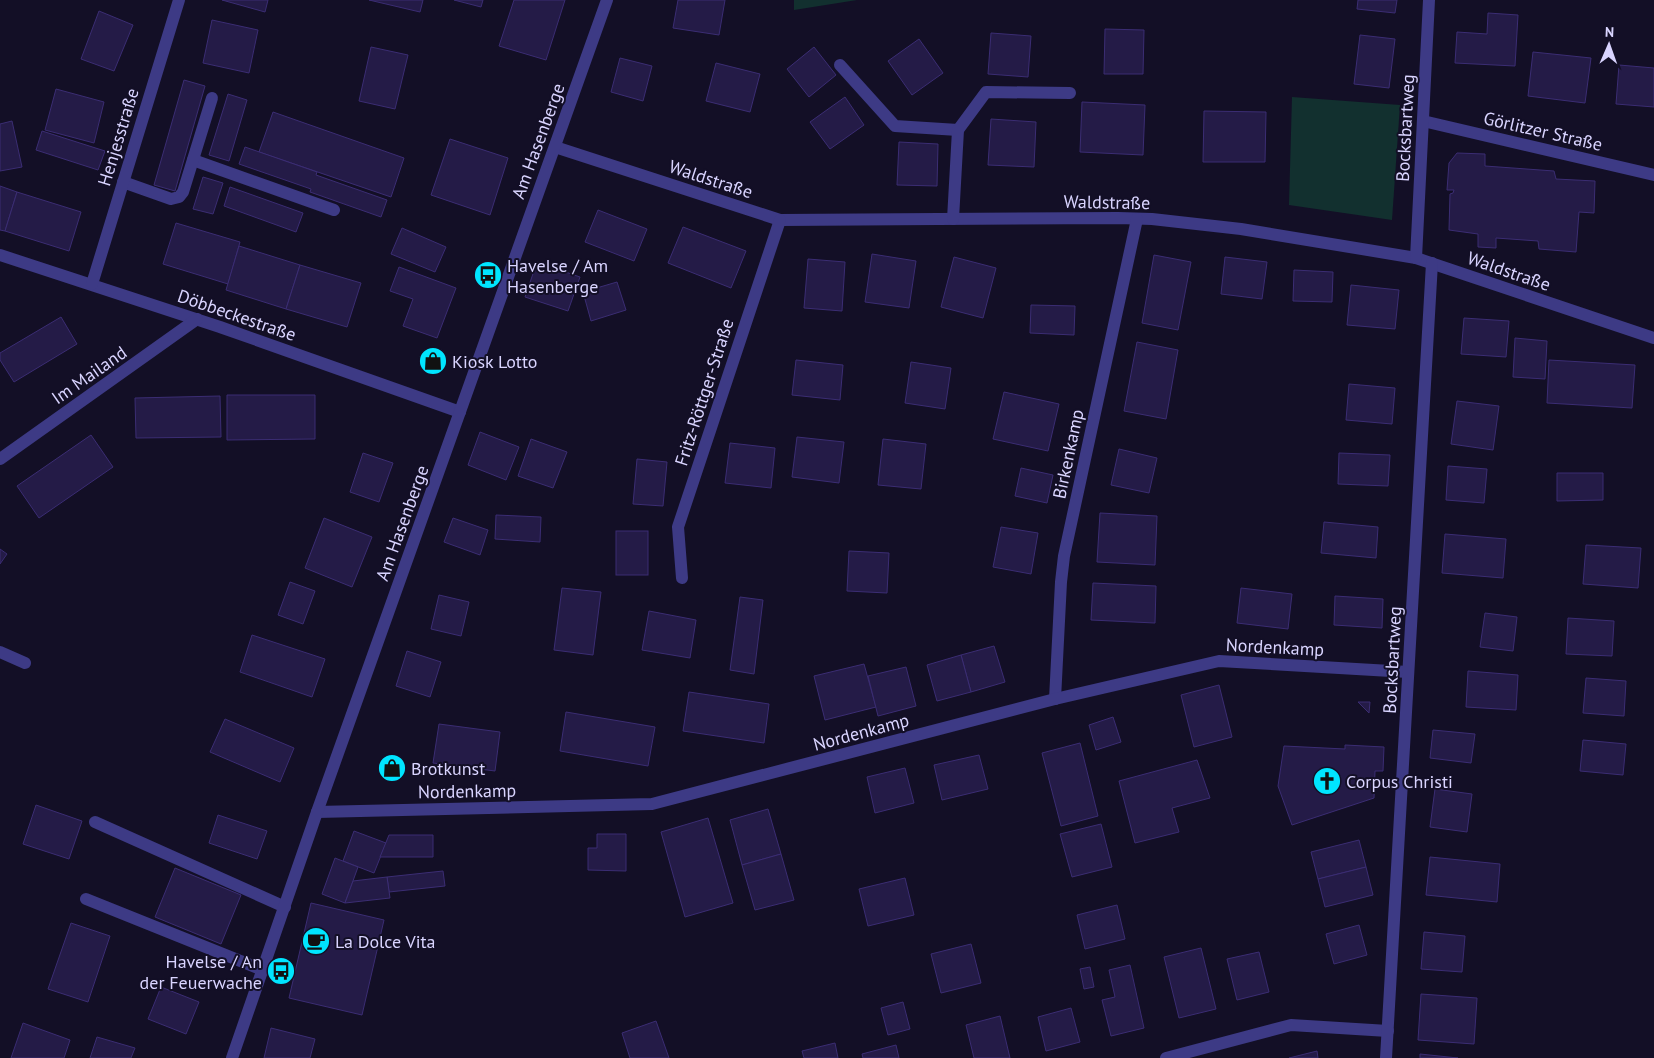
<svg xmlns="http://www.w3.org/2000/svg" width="1654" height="1058" viewBox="0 0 1654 1058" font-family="'PT Sans',sans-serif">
<rect width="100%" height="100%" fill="#130f26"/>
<g fill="#12302f">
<path d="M794,0H857L794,10Z"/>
<path d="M1292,97L1400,105L1392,220L1289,205Z"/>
</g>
<g fill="#241b47" stroke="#3b2d73">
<path d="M222,0H268L265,12Z"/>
<path d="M369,0H423L420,12Z"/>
<path d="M454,0H483L481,7Z"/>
<path d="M514,0H565L546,60L499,46Z"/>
<path d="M678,0H725L719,35L673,28Z"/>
<path d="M1358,0H1397L1395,13L1357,9Z"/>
<path d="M99,11L133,25L114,71L81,59Z"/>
<path d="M1488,13L1518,15L1515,66L1455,63L1457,32L1487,34Z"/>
<path d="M212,20L258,30L249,73L203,63Z"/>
<path d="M1105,29L1144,30L1143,74H1104Z"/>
<path d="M991,33L1031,36L1028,77L988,74Z"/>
<path d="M1360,35L1395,39L1389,88L1354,84Z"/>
<path d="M919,39L943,73L912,95L888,61Z"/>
<path d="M371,47L408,55L395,109L359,101Z"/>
<path d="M814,47L836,75L809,97L787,69Z"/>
<path d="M1533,52L1591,58L1585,103L1528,96Z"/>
<path d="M620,58L652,66L643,101L611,92Z"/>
<path d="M716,63L760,74L750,112L706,101Z"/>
<path d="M1619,65L1654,68V107L1616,104Z"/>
<path d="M184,80L205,86L175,191L154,185Z"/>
<path d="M56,89L104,102L94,143L45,130Z"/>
<path d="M228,94L247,100L229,161L209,155Z"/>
<path d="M845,97L864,125L830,149L810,122Z"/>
<path d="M1082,102L1145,105L1143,155L1080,152Z"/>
<path d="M1204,111L1266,112L1265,162H1203Z"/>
<path d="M273,112L404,158L391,197L259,152Z"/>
<path d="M991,119L1036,122L1034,167L988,165Z"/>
<path d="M12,121L22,167L0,171V124Z"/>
<path d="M42,131L105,151L98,170L36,150Z"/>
<path d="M450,139L508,158L490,215L431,195Z"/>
<path d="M899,142L938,144L937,186L897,185Z"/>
<path d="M245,147L317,172L316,175L387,200L381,217L310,192L311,189L239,164Z"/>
<path d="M1457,153L1485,154V166L1554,171L1556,179L1595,181L1594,213L1579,212L1576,252L1539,249L1538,241L1496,238V248L1478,247V234L1449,230L1450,194L1453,193L1454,190H1447L1449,163Z"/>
<path d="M203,177L223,183L213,214L193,209Z"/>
<path d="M0,186L17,192L5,231L0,230Z"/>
<path d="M230,187L303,213L296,232L224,206Z"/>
<path d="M17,192L81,212L69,251L5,231Z"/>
<path d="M598,210L647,229L634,261L585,242Z"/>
<path d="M176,223L240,242L228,284L163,264Z"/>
<path d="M683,227L746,251L731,288L668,263Z"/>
<path d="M402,228L446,247L435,272L391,254Z"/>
<path d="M239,246L300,265L286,309L226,290Z"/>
<path d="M872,254L916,261L909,308L865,302Z"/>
<path d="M1154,255L1191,262L1178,330L1142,323Z"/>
<path d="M954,257L996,268L983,318L941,307Z"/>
<path d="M1225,257L1267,262L1262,299L1221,294Z"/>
<path d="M808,259L845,262L842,311L804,308Z"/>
<path d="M537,262L580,277L568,311L525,297Z"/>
<path d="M300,265L361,283L347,327L286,309Z"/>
<path d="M399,267L456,288L437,338L403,326L413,299L390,291Z"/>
<path d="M1294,270L1333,272L1332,302L1293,301Z"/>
<path d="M617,282L626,310L591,321L583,292Z"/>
<path d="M1351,285L1399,290L1395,329L1347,325Z"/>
<path d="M1031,305L1075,306L1074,335L1030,333Z"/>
<path d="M61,317L77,344L14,382L0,360V353Z"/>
<path d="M1464,318L1509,321L1506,357L1461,354Z"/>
<path d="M1515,338L1547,341L1545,379L1513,377Z"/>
<path d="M1137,342L1178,350L1166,419L1124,411Z"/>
<path d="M796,360L843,365L840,400L792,395Z"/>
<path d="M1549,360L1635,365L1632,408L1547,403Z"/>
<path d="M911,362L951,368L945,409L905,403Z"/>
<path d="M1349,384L1395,388L1392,424L1346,420Z"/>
<path d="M1004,392L1059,404L1048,451L993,439Z"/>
<path d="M227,395H315V439L227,440Z"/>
<path d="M220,396L221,437L136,438L135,398Z"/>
<path d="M1457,401L1499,406L1493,450L1451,444Z"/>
<path d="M480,432L519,447L506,480L468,465Z"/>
<path d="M91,435L113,467L39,518L17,486Z"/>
<path d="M797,437L844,442L839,483L792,477Z"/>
<path d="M531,439L567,452L553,488L518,476Z"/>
<path d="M883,439L926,444L921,489L878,485Z"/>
<path d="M730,443L775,448L771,488L725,483Z"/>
<path d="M1119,449L1157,458L1149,493L1111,485Z"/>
<path d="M363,453L393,463L379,502L350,492Z"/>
<path d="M1339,453L1390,455L1388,486L1338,484Z"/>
<path d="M637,459L667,462L663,506L633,504Z"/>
<path d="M1448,466L1487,469L1484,503L1446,500Z"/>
<path d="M1021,468L1053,475L1047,503L1015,496Z"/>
<path d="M1557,473H1603V500L1557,501Z"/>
<path d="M1100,513L1157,516L1155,565L1097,562Z"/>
<path d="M496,515L541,517L540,542L495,539Z"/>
<path d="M324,518L372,537L352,587L305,568Z"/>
<path d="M453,518L488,530L480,555L444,542Z"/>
<path d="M1324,522L1378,527L1376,558L1321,553Z"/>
<path d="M1001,527L1038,533L1031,574L993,567Z"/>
<rect x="616" y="531" width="32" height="44"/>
<path d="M1445,534L1506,539L1503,578L1442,573Z"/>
<path d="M1586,545L1641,548L1638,588L1583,584Z"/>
<path d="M0,549L7,554L0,564Z"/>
<path d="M849,551L889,553L887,593L847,591Z"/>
<path d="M290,582L315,591L303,624L278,615Z"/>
<path d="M1093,583L1156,586L1155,623L1091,620Z"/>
<path d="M562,588L601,592L593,655L554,650Z"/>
<path d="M1241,588L1292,594L1288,629L1237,623Z"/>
<path d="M439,595L469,602L461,636L431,629Z"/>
<path d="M1335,596L1383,599L1382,628L1334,625Z"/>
<path d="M740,597L763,600L754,674L730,670Z"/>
<path d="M649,611L696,620L690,658L642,650Z"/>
<path d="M1485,613L1517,617L1513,651L1480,647Z"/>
<path d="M1568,618L1614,621L1612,656L1566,654Z"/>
<path d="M252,635L325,659L312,697L240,672Z"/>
<path d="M994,646L1005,682L971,692L961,655Z"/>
<path d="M407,651L441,662L430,697L396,686Z"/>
<path d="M961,655L971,692L937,701L927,665Z"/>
<path d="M864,664L876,707L825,720L814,676Z"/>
<path d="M906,667L916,706L878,716L868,676Z"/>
<path d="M1468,671L1518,675L1516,710L1466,707Z"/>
<path d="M1586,678L1626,681L1624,716L1583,713Z"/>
<path d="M1219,685L1232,737L1194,747L1181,695Z"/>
<path d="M689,692L769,704L764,743L683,731Z"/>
<path d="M1358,702H1370L1369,713Z"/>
<path d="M566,712L655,727L648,766L560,751Z"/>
<path d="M1113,717L1121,742L1096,750L1089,725Z"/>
<path d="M225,719L294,748L280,782L210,752Z"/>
<path d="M439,724L500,732L495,771L433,763Z"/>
<path d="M1433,730L1475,734L1471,763L1430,758Z"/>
<path d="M1583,740L1626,744L1623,775L1580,771Z"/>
<path d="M1080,743L1098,816L1061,826L1042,753Z"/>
<path d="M1345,745L1384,747L1383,771H1375L1374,798L1292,825L1278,786L1284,746L1345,749Z"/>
<path d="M979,755L988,789L942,800L934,765Z"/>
<path d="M1197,760L1210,798L1172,808L1179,832L1135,843L1119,781Z"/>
<path d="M905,768L914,803L875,813L867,777Z"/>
<path d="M1435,789L1472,794L1467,832L1430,827Z"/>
<path d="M36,805L82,821L69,859L23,844Z"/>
<path d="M768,809L781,854L742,865L730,820Z"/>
<path d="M218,815L267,831L257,859L209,843Z"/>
<path d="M708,818L733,903L685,917L661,832Z"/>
<path d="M1101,824L1112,867L1072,877L1060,834Z"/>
<path d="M354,831L386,843L374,873L343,861Z"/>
<path d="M597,834H626V871L588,870V848H597Z"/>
<path d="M389,835H433V857H380Z"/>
<path d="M1359,840L1366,867L1318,879L1311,852Z"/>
<path d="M781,854L794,900L755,910L742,865Z"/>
<path d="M1430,857L1500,864L1497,902L1426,895Z"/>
<path d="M335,858L358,867L345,903L322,894Z"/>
<path d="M1366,867L1373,895L1325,907L1318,879Z"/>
<path d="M175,868L241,895L221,944L155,917Z"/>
<path d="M443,871L445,886L389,892L387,877Z"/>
<path d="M387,877L390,898L345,903L353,881Z"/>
<path d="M905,878L914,915L868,926L859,889Z"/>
<path d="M311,903L384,920L362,1015L289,998Z"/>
<path d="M1117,905L1125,939L1085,949L1077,915Z"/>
<path d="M71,923L110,936L88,1002L48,989Z"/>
<path d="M1359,925L1367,955L1334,964L1326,934Z"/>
<path d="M1424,932L1465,936L1462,972L1421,969Z"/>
<path d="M971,944L981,983L941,993L931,954Z"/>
<path d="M1201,948L1216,1009L1179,1018L1164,957Z"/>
<path d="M1259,952L1269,992L1237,1000L1227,959Z"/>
<path d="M1130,965L1144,1028L1111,1036L1102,1000L1115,997L1109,970Z"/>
<path d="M1090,967L1094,987L1084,989L1080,969Z"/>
<path d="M161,987L199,1002L186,1034L148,1019Z"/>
<path d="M1421,994L1477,998L1474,1044L1418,1040Z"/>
<path d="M903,1002L910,1029L888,1035L881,1008Z"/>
<path d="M1071,1008L1080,1042L1046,1051L1038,1017Z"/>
<path d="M1000,1016L1010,1058H974L966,1025Z"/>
<path d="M656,1021L669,1058H630L622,1033Z"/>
<path d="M23,1023L70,1040L64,1058H11Z"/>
<path d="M271,1028L315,1039L310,1058H264Z"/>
<path d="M97,1037L135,1048L131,1058H90Z"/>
<path d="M835,1043L838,1058H804L802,1051Z"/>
<path d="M896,1045L899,1058H863L862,1054Z"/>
<path d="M1317,1051L1318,1058H1289Z"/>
<path d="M1420,1054L1458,1058H1420Z"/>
</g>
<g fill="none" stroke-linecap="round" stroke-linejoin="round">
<g stroke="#3d3a85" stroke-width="12">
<path d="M840,65L895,126L958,130"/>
<path d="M1423,121L1654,175"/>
<path d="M555,147L780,220L1118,218L1152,219L1241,229L1416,258L1654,338"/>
<path d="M193,160L334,210"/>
<path d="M123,182L171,199L179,197L183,192L212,98"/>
<path d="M953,219L958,130L986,92L1070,93"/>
<path d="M0,255L220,327L460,412"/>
<path d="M1416,258L1429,0"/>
<path d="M92,284L179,0"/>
<path d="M0,459L197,319"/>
<path d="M682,578L678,527L780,220"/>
<path d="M0,652L25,663"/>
<path d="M1055,699L1061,582L1064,556L1137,219"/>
<path d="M317,812L652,804L1055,699L1219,661L1408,672"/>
<path d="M95,822L285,907"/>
<path d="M86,899L263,970"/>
<path d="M232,1058L317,812L607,0"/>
<path d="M1166,1058L1291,1025L1388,1031"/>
<path d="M1386,1058L1432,263"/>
</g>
</g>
<defs>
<symbol id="bus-disc" viewBox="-11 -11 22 22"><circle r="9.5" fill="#00e5ff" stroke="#130f26"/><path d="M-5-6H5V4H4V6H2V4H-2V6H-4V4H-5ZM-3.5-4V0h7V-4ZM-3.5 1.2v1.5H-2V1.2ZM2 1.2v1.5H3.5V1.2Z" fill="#111"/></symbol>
<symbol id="shop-disc" viewBox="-11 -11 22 22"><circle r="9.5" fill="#00e5ff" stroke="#130f26"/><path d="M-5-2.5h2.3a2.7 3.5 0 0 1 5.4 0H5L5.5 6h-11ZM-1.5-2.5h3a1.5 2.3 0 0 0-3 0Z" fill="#111"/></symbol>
<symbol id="church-disc" viewBox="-11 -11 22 22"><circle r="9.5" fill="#00e5ff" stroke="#130f26"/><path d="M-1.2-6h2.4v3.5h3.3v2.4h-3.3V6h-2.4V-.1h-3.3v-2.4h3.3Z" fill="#111"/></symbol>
<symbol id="cafe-disc" viewBox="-11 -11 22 22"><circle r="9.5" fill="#00e5ff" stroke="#130f26"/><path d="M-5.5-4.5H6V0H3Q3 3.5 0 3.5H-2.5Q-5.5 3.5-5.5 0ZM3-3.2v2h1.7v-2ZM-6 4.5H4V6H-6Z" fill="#111"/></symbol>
</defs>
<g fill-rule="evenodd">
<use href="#bus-disc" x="472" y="259" width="32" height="32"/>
<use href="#shop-disc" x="417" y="345" width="32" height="32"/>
<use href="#shop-disc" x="376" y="752" width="32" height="32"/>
<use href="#church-disc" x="1311" y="765" width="32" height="32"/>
<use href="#cafe-disc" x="300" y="925" width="32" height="32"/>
<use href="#bus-disc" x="265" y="955" width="32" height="32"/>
</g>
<g text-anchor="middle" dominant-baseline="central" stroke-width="4" stroke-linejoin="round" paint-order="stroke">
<g font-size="18" fill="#d9d4ff" stroke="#130f26">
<text transform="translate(1405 128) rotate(-87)">Bocksbartweg</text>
<text transform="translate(1543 131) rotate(13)">Görlitzer Straße</text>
<text transform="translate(118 137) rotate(-73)">Henjesstraße</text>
<text transform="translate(538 141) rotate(-70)">Am Hasenberge</text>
<text transform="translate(711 179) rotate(18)">Waldstraße</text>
<text transform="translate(1107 202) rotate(1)">Waldstraße</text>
<text transform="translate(1509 271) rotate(19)">Waldstraße</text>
<text transform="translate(237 315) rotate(19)">Döbbeckestraße</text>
<text transform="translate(89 375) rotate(-35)">Im Mailand</text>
<text transform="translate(704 392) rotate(-72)">Fritz-Röttger-Straße</text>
<text transform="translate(1068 454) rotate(-78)">Birkenkamp</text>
<text transform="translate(402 523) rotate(-70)">Am Hasenberge</text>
<text transform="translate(1275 647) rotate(3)">Nordenkamp</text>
<text transform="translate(1392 660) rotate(-87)">Bocksbartweg</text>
<text transform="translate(861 732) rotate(-15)">Nordenkamp</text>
<text transform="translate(467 791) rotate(-1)">Nordenkamp</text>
</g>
<g font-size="18" fill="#d9d4ff" stroke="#130f26" text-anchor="start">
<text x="507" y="265">Havelse / Am<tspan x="507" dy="21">Hasenberge</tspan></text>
<text x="452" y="361">Kiosk Lotto</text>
<text x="411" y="768">Brotkunst</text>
<text x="1346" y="781">Corpus Christi</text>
<text x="335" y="941">La Dolce Vita</text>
<text x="262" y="961" text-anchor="end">Havelse / An<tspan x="262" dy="21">der Feuerwache</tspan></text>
</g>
</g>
<g transform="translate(1609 45) rotate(2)" stroke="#130f26" stroke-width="4" paint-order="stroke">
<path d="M0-4L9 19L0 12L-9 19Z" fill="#d9d4ff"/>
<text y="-8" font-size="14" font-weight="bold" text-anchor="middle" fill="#d9d4ff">N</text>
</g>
</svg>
